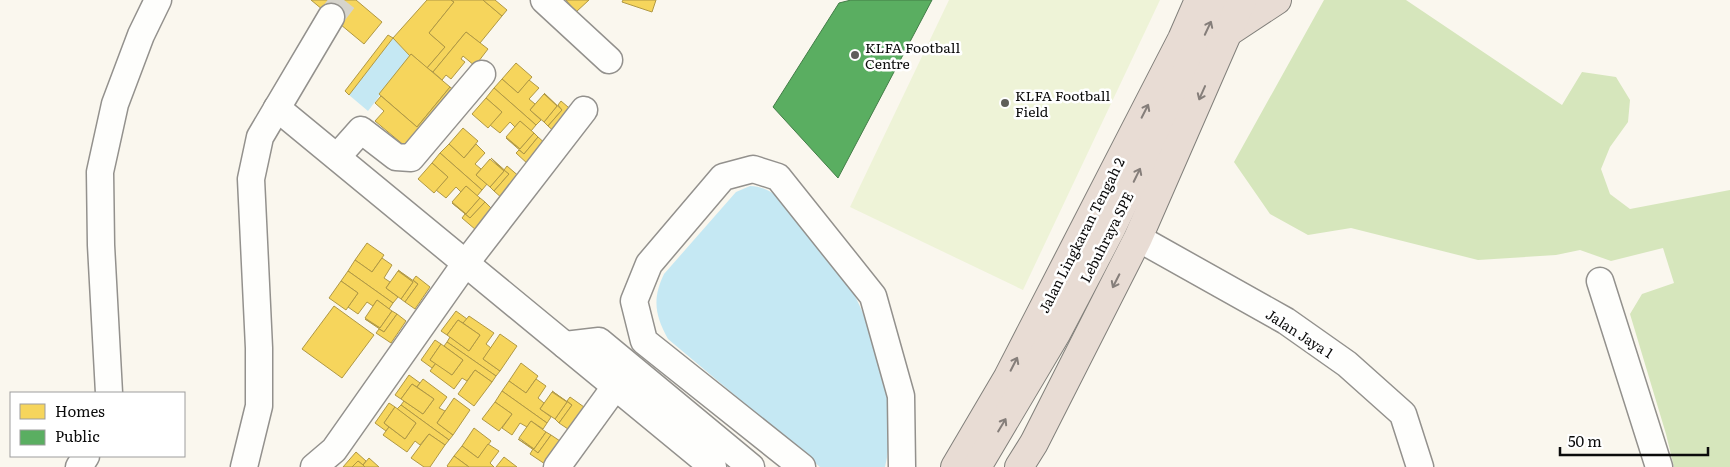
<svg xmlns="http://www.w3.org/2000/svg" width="1730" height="467" viewBox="0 0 1730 467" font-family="Literata,serif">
<rect width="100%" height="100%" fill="#faf7ee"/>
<path fill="#d6e6bc" d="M1324,0H1406L1562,105L1582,72L1616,77L1630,100L1628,122L1610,147L1601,169L1610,194L1630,209L1730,190V467H1674L1666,434L1630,314L1642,294L1674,283L1663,248L1611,261L1580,250L1556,255L1478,260L1351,228L1308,235L1270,214L1234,162Z"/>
<path fill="#eef3d7" d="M949,0H1160L1023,290L850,207Z"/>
<g fill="#c5e8f3">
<path d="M393,38L410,56L368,111L349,95Z"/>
<path d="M750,186C776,187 789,208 805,227C816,240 829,253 839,268C873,320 900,405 885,467H820L668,339C655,315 652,299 664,274L736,192Z"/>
</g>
<g fill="#f6d55c" stroke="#b09844">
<path d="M311,0H356L382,22L364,44Z"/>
<path d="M427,0H451L454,2L429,33L445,47L427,68L411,54L410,56L393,38Z"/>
<path d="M451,0H483L502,16L480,43L466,32L433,72L427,68L445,47L429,33L454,2Z"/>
<path d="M483,0H495L507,10L502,16Z"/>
<path d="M566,0H589L576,12Z"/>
<path d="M623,0H656L652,12L622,2Z"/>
<path d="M466,32L488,49L475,66L463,56L461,59L465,62L451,79L446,75L442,80L433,72Z"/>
<path d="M388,35L393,38L349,95L345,91Z"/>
<path d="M411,54L450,87L417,127L379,94Z"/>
<path d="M516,63L532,77L518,93L502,79Z"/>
<path d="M502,79L518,93L529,80L539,88L529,99L535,104L530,110L541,120L536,125L494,88Z"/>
<path d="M450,87L454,90L406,147L375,121L384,111L375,103L381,96L417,127Z"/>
<path d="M494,88L536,125L531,131L520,121L515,127L510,122L500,133L490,125L502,112L486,98Z"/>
<path d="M544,93L562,110L548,126L544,122L557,106Z"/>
<path d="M544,94L557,106L544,122L530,110Z"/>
<path d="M486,98L502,112L488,128L472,114Z"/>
<path d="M561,101L575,113L557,134L548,126L562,110L558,105Z"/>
<path d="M520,121L534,133L520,149L506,137Z"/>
<path d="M463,128L478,141L464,158L449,144Z"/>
<path d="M534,133L538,137L524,154L506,138L520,149Z"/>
<path d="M538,137L547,145L529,165L516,153L519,150L524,154Z"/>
<path d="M449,144L464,158L476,144L485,153L475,164L481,169L476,175L487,184L482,190L440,153Z"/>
<path d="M440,153L482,190L477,196L466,186L461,192L456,187L446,198L436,190L448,177L432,163Z"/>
<path d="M491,158L509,174L494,191L490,187L504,171Z"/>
<path d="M490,159L504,171L490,187L476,175Z"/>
<path d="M432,163L448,177L434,193L418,179Z"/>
<path d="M507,166L521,178L503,199L494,191L509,174L504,170Z"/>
<path d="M466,186L480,198L466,214L452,202Z"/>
<path d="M480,198L485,202L470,218L452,203L466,214Z"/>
<path d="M485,202L493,210L476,230L462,218L465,214L470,218Z"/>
<path d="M367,243L384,255L372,272L355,260Z"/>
<path d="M382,258L392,265L384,278L390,282L386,288L398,297L393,303L348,271L355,260L372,272Z"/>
<path d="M398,270L418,284L405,302L401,299L413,282Z"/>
<path d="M348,271L393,303L389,309L377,300L373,306L367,302L358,314L348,307L358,293L341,281Z"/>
<path d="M398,271L413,282L401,299L386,288Z"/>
<path d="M416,276L430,287L415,309L405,302L418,284L413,280Z"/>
<path d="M341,281L358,293L346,310L329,298Z"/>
<path d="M377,300L392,311L380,328L365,318Z"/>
<path d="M334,306L374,335L342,378L302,349Z"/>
<path d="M392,311L397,314L384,332L365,319L380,328Z"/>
<path d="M456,311L467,319L463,323L458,320L447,335L441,331Z"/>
<path d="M397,314L406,321L391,343L376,333L379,329L384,332Z"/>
<path d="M469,316L494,333L486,344L491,348L483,359L500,371L496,376L447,342L450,337L469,351L480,335L463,323Z"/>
<path d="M458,320L480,335L469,351L447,335Z"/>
<path d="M500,334L517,346L500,371L483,359Z"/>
<path d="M435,340L441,344L430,360L436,363L432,368L421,360Z"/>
<path d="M447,342L496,376L492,382L475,370L467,381L462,378L454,389L430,371L436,363L452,375L463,360L444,346Z"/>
<path d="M441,344L463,360L452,375L430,360Z"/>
<path d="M521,363L538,376L526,393L509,381Z"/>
<path d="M475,370L492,382L474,406L458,394Z"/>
<path d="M409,375L420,383L417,387L412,384L401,399L395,395Z"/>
<path d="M423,379L447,397L439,408L445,411L437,423L453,435L449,440L401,405L404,401L423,414L434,399L417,387Z"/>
<path d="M536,379L546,386L538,398L544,403L540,409L551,417L547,423L502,391L509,381L526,393Z"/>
<path d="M412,384L434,399L423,414L401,399Z"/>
<path d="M502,391L547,423L543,429L531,421L527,427L520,423L512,435L502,428L512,414L495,402Z"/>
<path d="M552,391L572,405L559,423L555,419L567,402Z"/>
<path d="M552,392L567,402L555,419L540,409Z"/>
<path d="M570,397L584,407L568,429L559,423L572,405L567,401Z"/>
<path d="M454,398L470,410L453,435L437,423Z"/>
<path d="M495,402L512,414L499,431L482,419Z"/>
<path d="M389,403L395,407L384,423L389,427L386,431L375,423Z"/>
<path d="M401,405L449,440L445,445L429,434L420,445L415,441L407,452L383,435L389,427L405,439L416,423L397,409Z"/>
<path d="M395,407L416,423L405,439L384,423Z"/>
<path d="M531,421L546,432L534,449L519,438Z"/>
<path d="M474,428L491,441L478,458L462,446Z"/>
<path d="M546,432L551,435L538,453L518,439L534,449Z"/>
<path d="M429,434L445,445L430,467H424L411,458Z"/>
<path d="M551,435L560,441L545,464L530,454L533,449L538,453Z"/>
<path d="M488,444L499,451L490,463L494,467H469L454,456L462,446L478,458Z"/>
<path d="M356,452L366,461L363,465L358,461L352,467H343Z"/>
<path d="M454,456L469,467H448L447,466Z"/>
<path d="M504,457L517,467H496Z"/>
<path d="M369,458L379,467H365L363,465Z"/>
<path d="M358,461L363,465L365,467H352Z"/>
</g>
<path fill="#5aae61" stroke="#427d47" d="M851,0H932L838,178L773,107L839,3Z"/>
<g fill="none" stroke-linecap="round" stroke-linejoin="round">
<path stroke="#d6d4cc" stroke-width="26" stroke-dasharray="26 13" stroke-linecap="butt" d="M331,17L344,0"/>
<defs>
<g id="minor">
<path d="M544,0L609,60"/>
<path d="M277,108L713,467"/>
<path d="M337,157L361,130L396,157L411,158L482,74"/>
<path d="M1138,238L1286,321L1347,364L1403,414L1420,467"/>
<path d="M1600,281L1659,467"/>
<path d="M565,345L599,341L751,467"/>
<path d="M109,393L101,245L100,172L115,104L141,35L158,0"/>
<path d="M79,467L86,456"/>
<path d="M244,467L259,406V348L251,179L260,137L331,17"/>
<path d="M314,467L334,450L465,264L584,110"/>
<path d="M557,467L615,387"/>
<path d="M802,467L644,341L634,301L649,264L723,177L753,169L778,177L873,296L901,396L902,467"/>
</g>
<g id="highway">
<path d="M1230,31L1277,0"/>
<path d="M955,467L1008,377L1182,39L1199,0"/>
<path d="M977,467L1057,332L1111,229L1221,0"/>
<path d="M1019,467L1034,443L1138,238L1242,0"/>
</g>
</defs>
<use href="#minor" stroke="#93918d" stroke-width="29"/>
<use href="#highway" stroke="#807f7a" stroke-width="30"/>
<use href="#minor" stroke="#fefefc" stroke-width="26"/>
<use href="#highway" stroke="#e8dcd4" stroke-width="28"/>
</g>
<defs><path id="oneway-shaft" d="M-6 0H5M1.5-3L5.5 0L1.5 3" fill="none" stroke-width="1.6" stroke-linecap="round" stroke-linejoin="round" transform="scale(1.25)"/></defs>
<g stroke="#857e7a">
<use href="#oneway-shaft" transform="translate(1208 28) rotate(-65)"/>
<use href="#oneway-shaft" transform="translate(1202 93) rotate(114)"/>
<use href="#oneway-shaft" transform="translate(1145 111) rotate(-63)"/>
<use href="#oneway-shaft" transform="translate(1137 175) rotate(-64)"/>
<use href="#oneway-shaft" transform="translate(1116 281) rotate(117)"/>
<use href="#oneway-shaft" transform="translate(1014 364) rotate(-63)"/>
<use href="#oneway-shaft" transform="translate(1002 425) rotate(-59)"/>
</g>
<g fill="#5f5e5a" stroke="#fff" stroke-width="2">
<circle cx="855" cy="55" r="5"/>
<circle cx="1005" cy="103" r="5"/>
</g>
<g text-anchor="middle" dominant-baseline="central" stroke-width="5" stroke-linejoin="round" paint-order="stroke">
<g font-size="14" fill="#0b0b0b" stroke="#fff" text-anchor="start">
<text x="865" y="47">KLFA Football<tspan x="865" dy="16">Centre</tspan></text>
<text x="1015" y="95">KLFA Football<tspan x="1015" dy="16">Field</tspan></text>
</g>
<g font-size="14" fill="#0b0b0b" stroke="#fff">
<text transform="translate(1081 235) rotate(-63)">Jalan Lingkaran Tengah 2</text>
<text transform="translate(1106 237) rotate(-63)">Lebuhraya SPE</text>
<text transform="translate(1300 333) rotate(33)">Jalan Jaya 1</text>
</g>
</g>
<rect x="10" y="392" width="175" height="65" fill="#ffffff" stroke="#9d9d9d"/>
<rect x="20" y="404" width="25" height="15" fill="#f6d55c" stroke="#9d9d9d"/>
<text x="55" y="417" font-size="15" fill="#0b0b0b">Homes</text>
<rect x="20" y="430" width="25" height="15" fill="#5aae61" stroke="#9d9d9d"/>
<text x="55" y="442" font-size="15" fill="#0b0b0b">Public</text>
<path d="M1560 447v8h148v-8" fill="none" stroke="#0b0b0b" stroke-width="2.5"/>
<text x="1568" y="447" font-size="15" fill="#0b0b0b" stroke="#ffffff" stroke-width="4" paint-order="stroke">50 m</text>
</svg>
